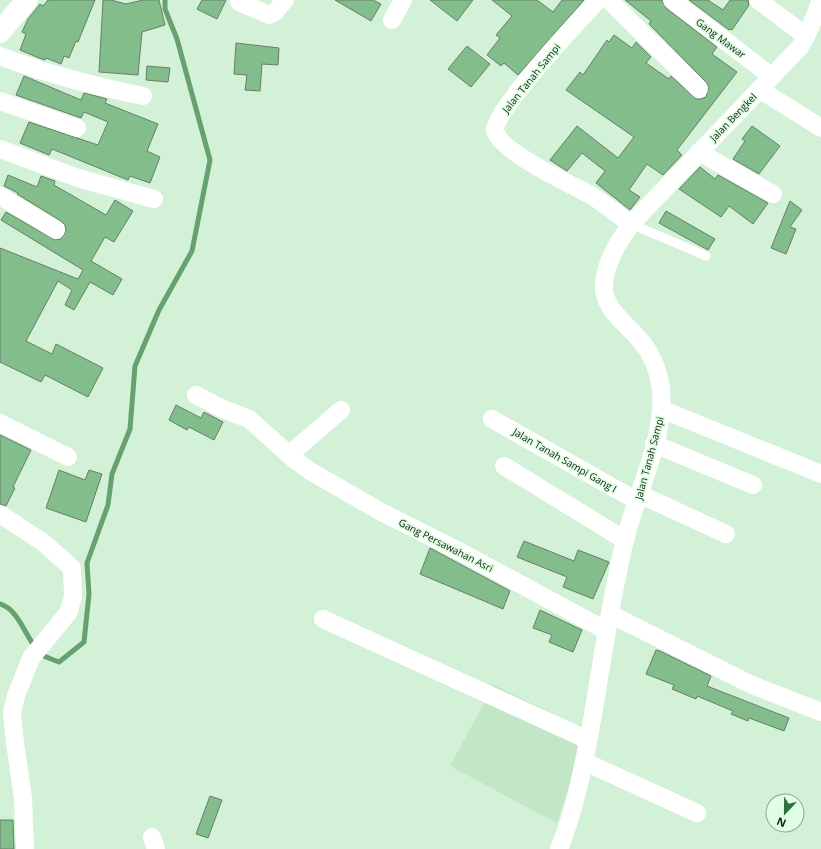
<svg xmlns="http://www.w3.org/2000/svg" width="821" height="849" viewBox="0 0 821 849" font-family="'Open Sans',sans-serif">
<rect width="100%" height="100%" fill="#d3f1d6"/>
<path fill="#c2e6c6" d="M494,685L588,731L557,823L450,766Z"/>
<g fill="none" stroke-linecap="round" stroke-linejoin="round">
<path stroke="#68a170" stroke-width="5" d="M0,604C21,610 26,643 44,656C48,658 54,660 59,662L84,642L89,594L87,563L108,505L112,474L130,429L135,366L159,310L192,251L210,160L177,39L165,9V0"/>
</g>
<g fill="#83bd8b" stroke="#658068">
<path d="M48,0H95L78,42L76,41L69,58L64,56L61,64L46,58L45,60L39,58L20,50L26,34L22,32L28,19L40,4L43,6Z"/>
<path d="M103,0H111L126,4L143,0H159L165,25L142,32L138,75L99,72Z"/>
<path d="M202,0H226L217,19L197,9Z"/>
<path d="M335,0H373L381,4L371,21Z"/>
<path d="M430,0H473L457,21Z"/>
<path d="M492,0H537L553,12L562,0H584L518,75L504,63L501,66L487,55L500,38L496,35L512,16Z"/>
<path d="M625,0H662L666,8L717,47L712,54L737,72L677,150L682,155L663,175L647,164L629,190L640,197L630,210L596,183L605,171L582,153L567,171L550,160L577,126L618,158L634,137L566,90L580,72L583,75L607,40L609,42L614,35L632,48L636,42L651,57L646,63L669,79L671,76L696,99H701L706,97L709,87L706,82L649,24L651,21Z"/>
<path d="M689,0H708L723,10L730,0H748L749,5L732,30L730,29L729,30Z"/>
<path d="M236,43L279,48L278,65L262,64L260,91L245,90L247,75L234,74Z"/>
<path d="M467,46L490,64L471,87L448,69Z"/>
<path d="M147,66L170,68L168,82L146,80Z"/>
<path d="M24,76L81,100L84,93L107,99L105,103L158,124L147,151L160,157L150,183L130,176L128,180L52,149L49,155L20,143L29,122L98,145L108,122L84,112L81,118L16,95Z"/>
<path d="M752,126L780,146L759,174L733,159L745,141L742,139Z"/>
<path d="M700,167L715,179L718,175L768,203L753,224L729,206L721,217L679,189Z"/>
<path d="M8,175L37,187L41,176L55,181L54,185L106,215L115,200L133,211L114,242L105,237L91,261L122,279L113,295L90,282L74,310L65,305L72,290L58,281L26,341L52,354L56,344L103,368L88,397L45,375L41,382L0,362V248L78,279L83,270L1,220L6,212L55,240L61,239L66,231L65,225L61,221L17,194L18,193L4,186Z"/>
<path d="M790,201L802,210L790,227L796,229L786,254L771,248Z"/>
<path d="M666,211L715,239L708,250L659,223Z"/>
<path d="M176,405L201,418L204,412L223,422L214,440L189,427L187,430L169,420Z"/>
<path d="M0,435L31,450L13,487L15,488L6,506L0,504Z"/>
<path d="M59,470L85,480L89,470L102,474L86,522L46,508Z"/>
<path d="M524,541L574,561L578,550L609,562L593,599L563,587L567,577L517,557Z"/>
<path d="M430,548L510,591L503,609L420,574Z"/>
<path d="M540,610L582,630L573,652L549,642L552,635L533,628Z"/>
<path d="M656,650L660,651L711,676L707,686L789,718L784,731L749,718L748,721L731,714L733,711L697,696L696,699L672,689L674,685L646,674Z"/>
<path d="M210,796L222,800L208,838L196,834Z"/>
<path d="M0,820H13L14,849H0Z"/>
</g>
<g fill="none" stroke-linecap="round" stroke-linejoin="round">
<path stroke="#fff" stroke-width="9" d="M631,224L706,256"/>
<g stroke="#fff" stroke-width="18">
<path d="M598,0C582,17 492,113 495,130C498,150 571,185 589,194C604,203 617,214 631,224"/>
<path d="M609,0L699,89"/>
<path d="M672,0L771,76"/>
<path d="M758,0L806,36"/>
<path d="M239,2L269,15L274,13L285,0"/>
<path d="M392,20L403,0"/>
<path d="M0,56C47,74 94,86 143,96"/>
<path d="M759,89L821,128"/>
<path d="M0,101L77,128"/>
<path d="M0,149L78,178L154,199"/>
<path d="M699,152L773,194"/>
<path d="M0,196L56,230"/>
<path d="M196,395L223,409L249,419L295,460L310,471L385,514L457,550L607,631"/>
<path d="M661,409L821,474"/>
<path d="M492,419L637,501"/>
<path d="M0,423L68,457"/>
<path d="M654,444L753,485"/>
<path d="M290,454L341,410"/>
<path d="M504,466L625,540"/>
<path d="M639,494L726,534"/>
<path d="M0,514L44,543L72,568L73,597L68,613L31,658L16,696L12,712L15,743L23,798L25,849"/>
<path d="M610,614L752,685L821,712"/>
<path d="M323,619L588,740"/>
<path d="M585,762L697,813"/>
<path d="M152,837L156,849"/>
<path d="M559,849C574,812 581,776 589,737C601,672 609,605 625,540C635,499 659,450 661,409C663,389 658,368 648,351C636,329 601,312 604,283C606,261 619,241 631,224L800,47L810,28L821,0"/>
</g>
<path stroke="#fff" stroke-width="22" d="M0,32L27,0"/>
</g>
<g text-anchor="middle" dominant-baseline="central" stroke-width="3.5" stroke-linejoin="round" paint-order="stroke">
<g font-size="10" fill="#141f15" stroke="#e0fee3">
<text transform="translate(721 38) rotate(37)">Gang Mawar</text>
<text transform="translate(531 78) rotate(-51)">Jalan Tanah Sampi</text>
<text transform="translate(733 117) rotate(-46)">Jalan Bengkel</text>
<text transform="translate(649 458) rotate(-75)">Jalan Tanah Sampi</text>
<text transform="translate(565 460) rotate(30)">Jalan Tanah Sampi Gang I</text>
<text transform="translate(446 545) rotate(27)">Gang Persawahan Asri</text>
</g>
</g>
<g transform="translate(785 813) rotate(202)"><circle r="19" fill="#e0fee3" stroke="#8ea591"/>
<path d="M0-3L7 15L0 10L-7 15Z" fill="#2d703a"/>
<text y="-6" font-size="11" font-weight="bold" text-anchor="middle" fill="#141f15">N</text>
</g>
</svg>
